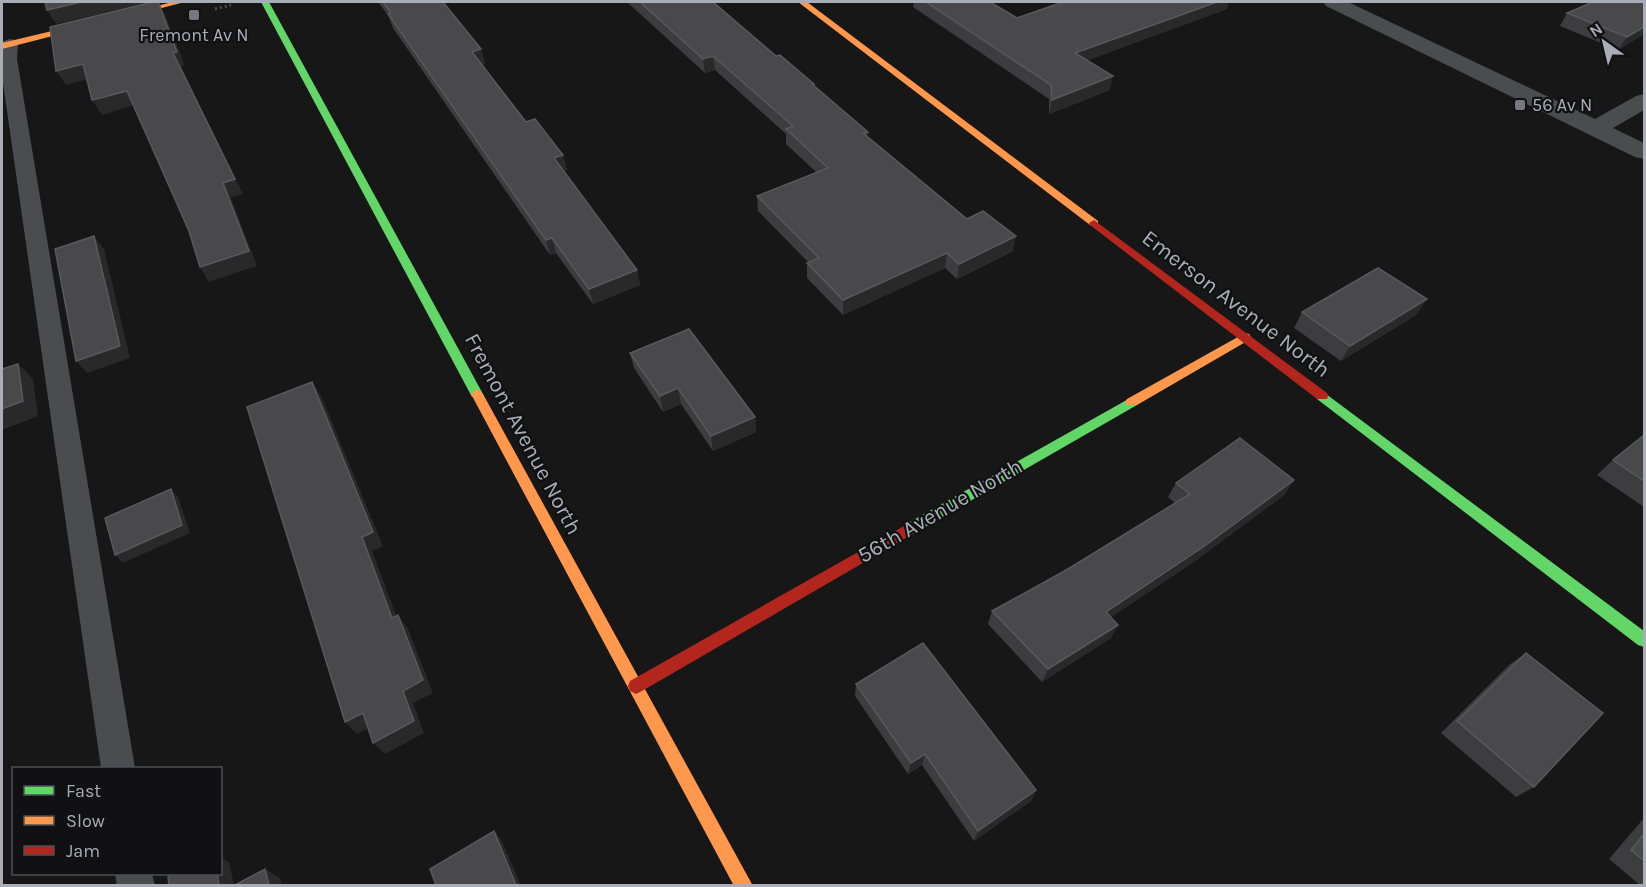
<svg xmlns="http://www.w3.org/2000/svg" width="1646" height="887" viewBox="0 0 1646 887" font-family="Karla,sans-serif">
<rect width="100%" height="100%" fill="#171717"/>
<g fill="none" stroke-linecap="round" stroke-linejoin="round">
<path stroke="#4d4e52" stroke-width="3" stroke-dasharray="2 3" stroke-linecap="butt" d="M215,9L231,5"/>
<g fill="#4b4c50" fill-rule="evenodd">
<path d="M9,39L15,40L18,44L17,59L135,768H101L2,76V42Z"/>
<path d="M115,874H152L155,886H117Z"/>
</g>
<path fill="#4b4c50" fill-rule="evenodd" d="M1323,2H1348L1595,119L1636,96L1644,94V110L1613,128L1644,143V159L1635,157L1326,6Z"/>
<g fill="#63d668" fill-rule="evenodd">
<path d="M261,2H269L483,394L482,397H472Z"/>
<path d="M1322,391L1644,631V647L1638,645L1317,399L1316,396L1317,393Z"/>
<path d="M1132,397L1137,399L1139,402L1137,405L918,531L913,533L908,531L906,527L908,523Z"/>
</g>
<g fill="#ff974d" fill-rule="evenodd">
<path d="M173,2H185L2,49V43Z"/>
<path d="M798,2H807L1098,221V225H1090Z"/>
<path d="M1245,333L1249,334L1251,337L1249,340L1137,405H1127L1125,402L1127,399Z"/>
<path d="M477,389L483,394L753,886H734L471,394Z"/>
</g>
<g fill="#b3261e" fill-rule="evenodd">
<path d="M1094,220L1327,393L1328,396L1327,399H1317L1090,225L1089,223Z"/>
<path d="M913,521L918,523L920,527L918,531L642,691L636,694L630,691L628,686L630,681Z"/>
</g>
</g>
<g fill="#3d3d3f">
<path d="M378,2H443L481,49L485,64L482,65L526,122L563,155L567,170L563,171L637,270L640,285L593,304L556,253L550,255L393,28L388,15Z"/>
<path d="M627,2H713L776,56L814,84V87L868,132L867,137L967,219L1013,251L957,279L945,268L843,315L807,278V263L808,262L758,211L757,196L817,173L786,144V134L715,70L705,73Z"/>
<path d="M914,2H990L1017,18L1227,9L1088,60L1110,90L1049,114V99L913,7Z"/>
<path d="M1644,2V34L1618,50L1560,26L1567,13Z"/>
<path d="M1427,299L1416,315L1341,361L1294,328L1302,312Z"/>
<path d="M630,353L755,417L756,432L713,451L681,404L663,412L634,368Z"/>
<path d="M1644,435V507L1597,475L1613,460Z"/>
<path d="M1294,480L1284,495L1195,561L1111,617V638L1042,682L988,624L992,611L1068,569L1175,503L1168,497L1176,483Z"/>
<path d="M1526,653L1534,787L1516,797L1441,733L1509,665Z"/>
<path d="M856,684L1036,790L1031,801L974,841L922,765L908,774L855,696Z"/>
<path d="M1644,818V885H1640L1609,859Z"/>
</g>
<g fill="#29292a">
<path d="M81,2H151L56,24L47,10Z"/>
<path d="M158,2L165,14L185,66L181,67L243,194L231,198L257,266L209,282L200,267Z"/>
<path d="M1217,2H1229L1227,9L1072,66L1075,53Z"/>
<path d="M1644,27V34L1618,50L1627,37Z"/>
<path d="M481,49L485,64L476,66L472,52Z"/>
<path d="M713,56L715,70L705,73L703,59Z"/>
<path d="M83,64L92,78L66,85L56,71Z"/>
<path d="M1113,76L1110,90L1049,114L1052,100Z"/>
<path d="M127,91L135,105L102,115L92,100Z"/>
<path d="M563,155L567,170L558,173L554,158Z"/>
<path d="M94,236L104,249L130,358L87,373L76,361Z"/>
<path d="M1016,236L1013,251L957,279L959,264Z"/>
<path d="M552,238L556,253L550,255L546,240Z"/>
<path d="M947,253L945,268L843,315V300Z"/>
<path d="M637,270L640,285L593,304L589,289Z"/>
<path d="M1427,299L1416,315L1341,361L1350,346Z"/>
<path d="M18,364L33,379L38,416L2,430V409Z"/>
<path d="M312,382L322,398L383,546L372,551L402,631L392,618L362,537Z"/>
<path d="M678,388L681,404L663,412L660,396Z"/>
<path d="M755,417L756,432L713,451L711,436Z"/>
<path d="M1294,480L1284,495L1195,561L1099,625L1106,612Z"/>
<path d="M171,489L178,497L190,533L123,563L115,555Z"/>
<path d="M398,615L408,629L433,693L413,703L424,733L385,754L373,743L403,691Z"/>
<path d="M1118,625L1111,638L1042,682L1048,669Z"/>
<path d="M363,713L375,725L357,734L345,722Z"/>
<path d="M925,754L922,765L908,774L911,763Z"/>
<path d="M1036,790L1031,801L974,841L978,831Z"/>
<path d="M494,831L502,841L521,885H516Z"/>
<path d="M220,858L229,862L234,885H219L217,873H220Z"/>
<path d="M265,869L280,878L282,885H269Z"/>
</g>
<g fill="#49494c" stroke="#58595d" stroke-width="1.5">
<path d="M45,2H81L47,10Z"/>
<path d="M153,2H158L177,52L173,53L235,179L223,183L249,251L200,267L189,231L127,91L92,100L83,64L56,71L50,27Z"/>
<path d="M383,2H443L481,49L472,52L526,122L535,119L563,155L554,158L637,270L589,289L552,238L546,240L388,14L391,13Z"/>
<path d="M640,2H713L776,56L780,55L814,84H812L868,132L863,133L967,219L983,211L1016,236L959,264L947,253L843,300L807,263L819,258L757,196L828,168L786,129L793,126L713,56L703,59Z"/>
<path d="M926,2H990L1017,18L1063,2H1217L1075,53L1113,76L1052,100L1051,85Z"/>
<path d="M1593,2H1644V27L1627,37L1567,13Z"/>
<path d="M94,236L120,346L76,361L55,249Z"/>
<path d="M1378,268L1427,299L1350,346L1302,312Z"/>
<path d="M689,329L755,417L711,436L678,388L660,396L630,353Z"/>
<path d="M18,364L23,401L2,409V369Z"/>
<path d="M312,382L373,532L362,537L392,618L398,615L423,680L403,691L414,721L373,743L363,713L345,722L247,407Z"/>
<path d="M1644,435V481L1613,460Z"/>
<path d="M1240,438L1294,480L1203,547L1106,612L1118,625L1048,669L992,611L1068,569L1190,494L1176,483Z"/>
<path d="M171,489L182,525L115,555L105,518Z"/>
<path d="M923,643L1036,790L978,831L925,754L911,763L856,684Z"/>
<path d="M1526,653L1603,713L1534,787L1457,721Z"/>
<path d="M494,831L516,885H436L430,869Z"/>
<path d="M1644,834V861L1631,850Z"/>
<path d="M265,869L269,885H235Z"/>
<path d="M174,873H217L219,885H169L168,877Z"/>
</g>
<g fill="#757880" stroke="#111113" stroke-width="2">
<rect x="188" y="9" width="12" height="12" rx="3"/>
<rect x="1514" y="99" width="12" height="12" rx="3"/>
</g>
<g text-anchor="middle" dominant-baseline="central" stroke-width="4.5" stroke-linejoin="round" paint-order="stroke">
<g font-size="18" fill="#a8adb8" stroke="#111113">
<text x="194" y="35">Fremont Av N</text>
<text x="1532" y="105" text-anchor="start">56 Av N</text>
</g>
<g font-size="22" fill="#a8adb8" stroke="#111113">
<text transform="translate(1236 304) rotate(37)">Emerson Avenue North</text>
<text transform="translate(523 434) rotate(62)">Fremont Avenue North</text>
<text transform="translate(940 511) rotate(-30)">56th Avenue North</text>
</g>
</g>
<rect width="1646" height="887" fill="none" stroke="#a8adb8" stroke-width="6"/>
<rect x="12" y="767" width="210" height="108" fill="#111113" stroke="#4d4f55" stroke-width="1.5"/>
<rect x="24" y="786" width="30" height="9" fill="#63d668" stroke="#4d4f55" stroke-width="1.5"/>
<text x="66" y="797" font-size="18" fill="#a8adb8">Fast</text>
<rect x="24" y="816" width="30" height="9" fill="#ff974d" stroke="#4d4f55" stroke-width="1.5"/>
<text x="66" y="827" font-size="18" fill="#a8adb8">Slow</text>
<rect x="24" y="846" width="30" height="9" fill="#b3261e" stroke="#4d4f55" stroke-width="1.5"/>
<text x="66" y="857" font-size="18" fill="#a8adb8">Jam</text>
<g transform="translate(1604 42) rotate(326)" stroke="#111113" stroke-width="4.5" paint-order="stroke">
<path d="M0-4.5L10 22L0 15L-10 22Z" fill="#a8adb8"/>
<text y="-9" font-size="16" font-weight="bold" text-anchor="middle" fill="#a8adb8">N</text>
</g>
</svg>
